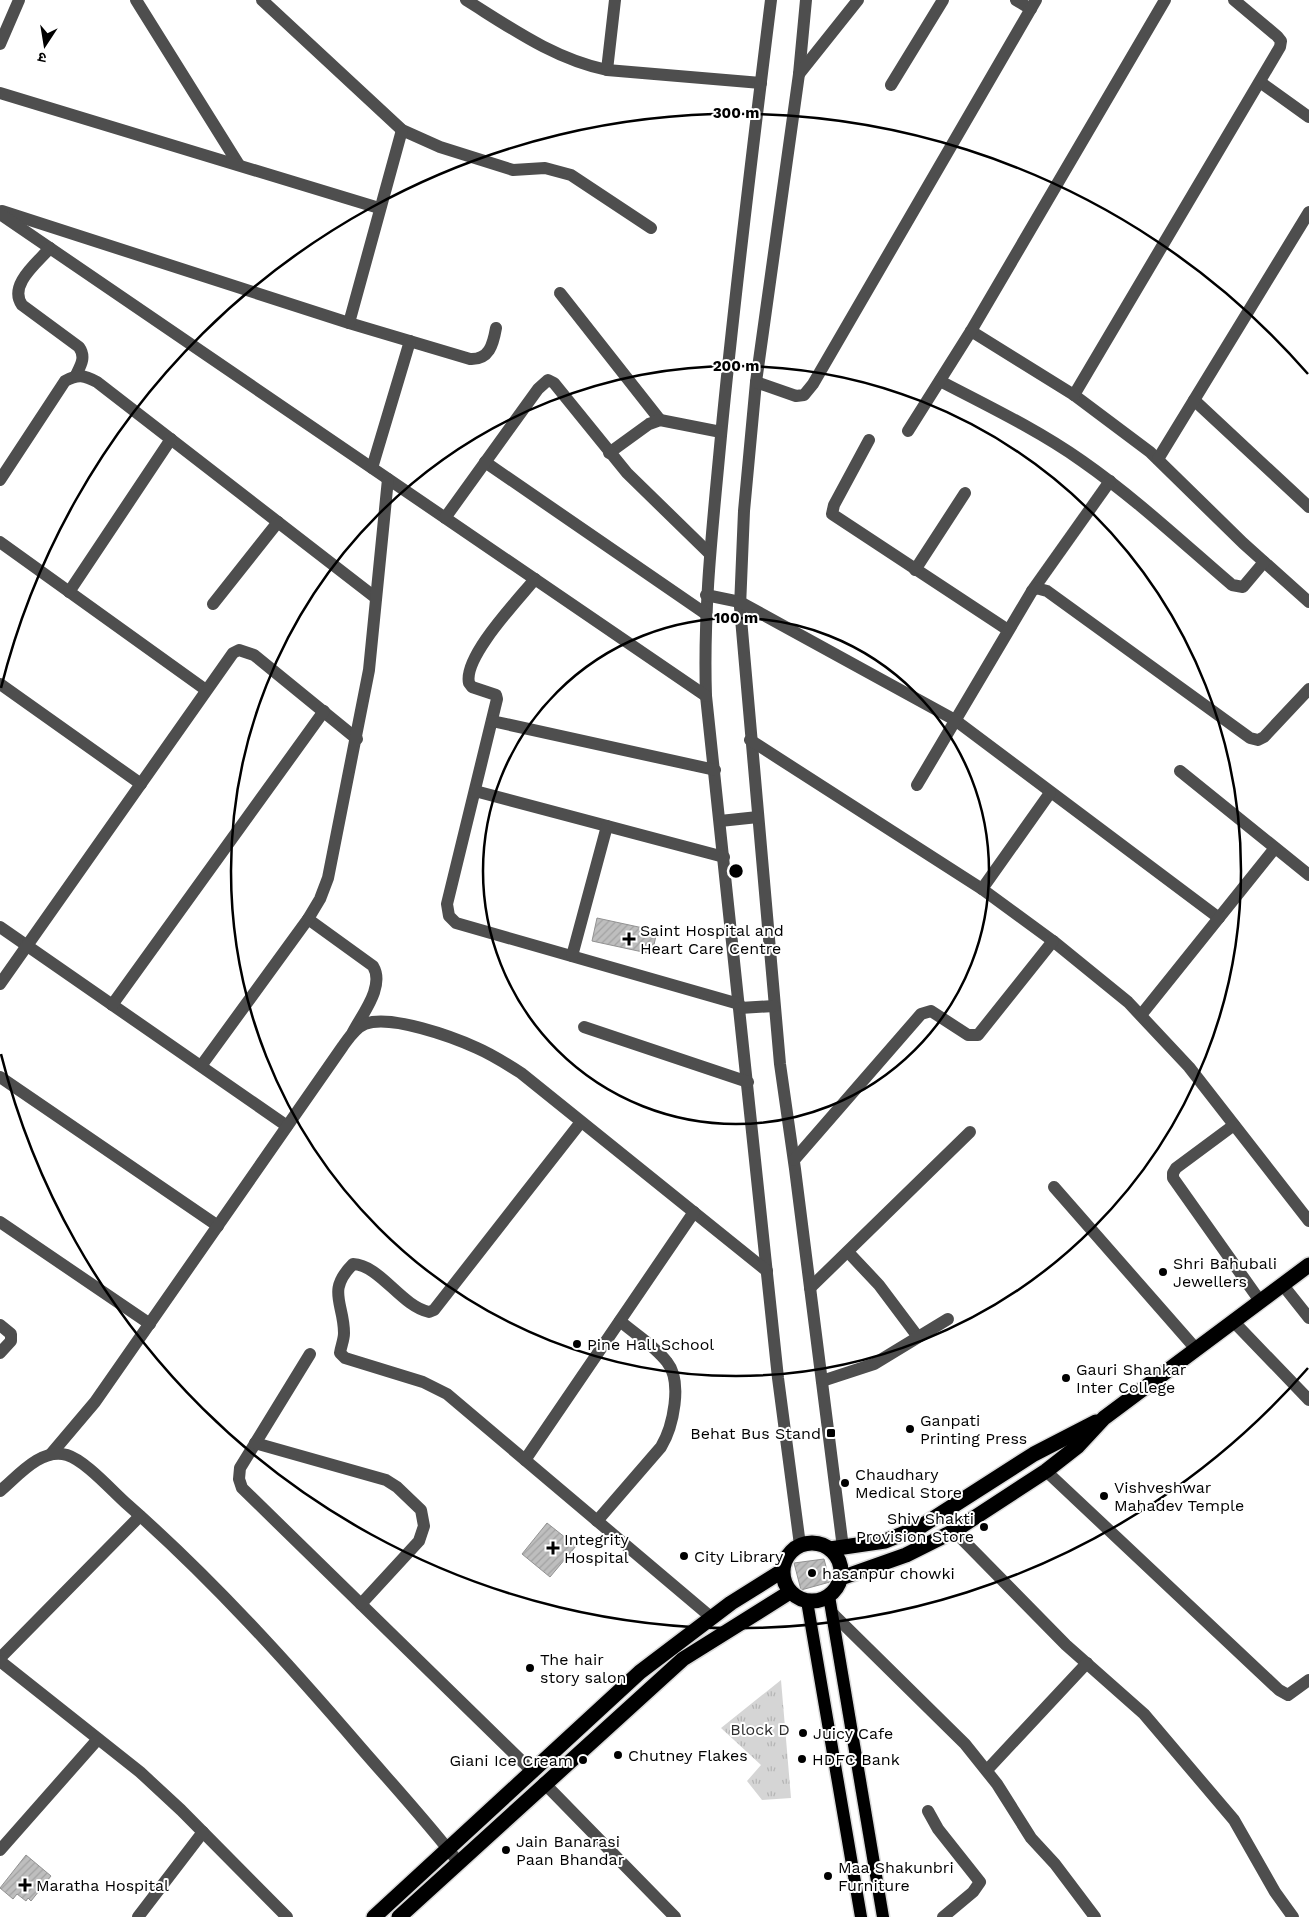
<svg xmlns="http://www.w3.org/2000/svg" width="1309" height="1917" viewBox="0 0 1309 1917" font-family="'Work Sans','Noto Sans Devanagari',sans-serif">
<defs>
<pattern id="park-tufts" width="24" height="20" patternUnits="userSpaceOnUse" patternTransform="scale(1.25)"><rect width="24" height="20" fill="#d5d5d5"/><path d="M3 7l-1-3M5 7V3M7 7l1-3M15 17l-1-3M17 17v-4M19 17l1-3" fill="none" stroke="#b5b5b5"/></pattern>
<pattern id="building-hatch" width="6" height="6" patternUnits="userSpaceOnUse" patternTransform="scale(1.25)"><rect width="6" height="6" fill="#bebebe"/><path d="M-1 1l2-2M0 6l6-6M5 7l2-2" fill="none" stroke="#a2a2a2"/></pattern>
</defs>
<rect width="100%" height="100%" fill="#fff"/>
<path fill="url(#park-tufts)" d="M781,1680L791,1798L762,1800L747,1781L761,1765L721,1728Z"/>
<g fill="url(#building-hatch)" stroke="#929292">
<path d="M597,918L657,931L652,954L592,941Z"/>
<path d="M547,1523L576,1546L550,1577L522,1554Z"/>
<path d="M824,1559L830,1582L801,1590L794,1563Z"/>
<path d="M26,1855L51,1876L31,1901L28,1898L26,1901L17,1894L13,1899L0,1888Z"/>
</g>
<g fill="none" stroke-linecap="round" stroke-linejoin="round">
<defs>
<g id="major">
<path d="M829,1596L883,1917"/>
<path d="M807,1601L861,1917"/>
</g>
<g id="highway">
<circle cx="812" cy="1572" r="29"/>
<path d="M830,1549L885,1541L920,1527L1034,1454L1096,1422"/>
<path d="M841,1578L906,1555L954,1531L1046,1471L1078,1446L1104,1418L1309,1265"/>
<path d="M374,1917L640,1672L731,1603L782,1571"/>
<path d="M399,1917L683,1659L790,1592"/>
</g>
</defs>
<use href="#major" stroke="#dbdbdb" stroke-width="15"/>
<use href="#highway" stroke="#dbdbdb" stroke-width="18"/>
<g stroke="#4e4e4e" stroke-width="12">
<path d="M136,0L239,165"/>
<path d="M262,0L402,130L440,147L513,170L545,168L571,175L651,228"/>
<path d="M466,0C511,28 554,59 607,70L761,83"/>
<path d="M771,0C753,145 735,290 721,436C713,523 703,608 706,696L778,1378L800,1545"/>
<path d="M806,0L799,74L756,382L744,511L740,607L780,1064L795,1169L843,1548"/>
<path d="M1016,0L1031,9"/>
<path d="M0,44L19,0"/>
<path d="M607,70L615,0"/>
<path d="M799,74L858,0"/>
<path d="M1260,82L1309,117"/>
<path d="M891,85L943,0"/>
<path d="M0,93L379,208"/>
<path d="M2,211L349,323L470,359C489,360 493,345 496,328"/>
<path d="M0,214L706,696"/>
<path d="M50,248C37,263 8,285 22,305L79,347C86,357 81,365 76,375"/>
<path d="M560,293L660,420"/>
<path d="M349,323L402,130"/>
<path d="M971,331L1074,395L1150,452L1243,543L1309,602"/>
<path d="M940,381C988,406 1038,430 1082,461C1135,498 1183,543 1232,585L1243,587L1264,562"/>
<path d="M756,382L796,396L804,395L813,384L1036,0"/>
<path d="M1074,395L1280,47L1281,41L1277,36L1234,0"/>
<path d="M1194,400L1309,507"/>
<path d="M908,431L971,331L1165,0"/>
<path d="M869,440L834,505L832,514L1008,630"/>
<path d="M609,453L649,424L660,420L721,432"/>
<path d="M1158,459L1309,212"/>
<path d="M485,462L706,614"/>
<path d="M372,468L410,341"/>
<path d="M0,480L65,381C78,374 84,375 97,382L376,598"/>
<path d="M445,518L538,389L548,380L554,383L627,473L710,554"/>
<path d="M0,542L206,690"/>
<path d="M915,570L965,493"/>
<path d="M535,579C518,600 463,657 469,683L472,687L496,695L497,699L447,904L449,916L456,923L739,1004"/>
<path d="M1032,591L1110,481"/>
<path d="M69,592L171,439"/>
<path d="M706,595L740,602L955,720L1219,918"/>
<path d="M213,604L278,522"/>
<path d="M0,684L141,784"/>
<path d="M492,721L715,770"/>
<path d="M750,740L982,889L1053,941L1128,1002L1189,1067L1309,1221"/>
<path d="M1180,771L1309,875"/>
<path d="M917,785L1032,591L1036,588L1047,591L1250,738L1258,740L1264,737L1309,689"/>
<path d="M475,791L724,857"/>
<path d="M720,821L758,817"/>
<path d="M982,889L1050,793"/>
<path d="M308,919L373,966C385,986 363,1013 353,1032"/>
<path d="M0,927L287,1126"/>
<path d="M572,956L607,826"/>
<path d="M0,984L233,653L239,650L254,655L357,739"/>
<path d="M112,1005L324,711"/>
<path d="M740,1008L774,1006"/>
<path d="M1141,1015L1275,848"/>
<path d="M584,1027L748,1082"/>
<path d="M201,1066L308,919L320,899L328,878L369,670L388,479"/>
<path d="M0,1077L218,1226"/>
<path d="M581,1122L434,1310L429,1312C401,1306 380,1265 353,1264C326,1291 344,1303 344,1333C344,1340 341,1346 340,1353L345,1358L423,1382L447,1394L712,1618"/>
<path d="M1234,1125L1176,1168L1173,1173V1178L1260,1301"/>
<path d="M794,1160L921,1014L931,1011L968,1035H978L1053,941"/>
<path d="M1054,1187L1196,1349"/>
<path d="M0,1222L150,1324"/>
<path d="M848,1252L879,1285L918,1337"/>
<path d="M1282,1284L1309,1318"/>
<path d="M810,1288L970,1132"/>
<path d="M1233,1321L1309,1400"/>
<path d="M0,1325L11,1334V1341L0,1353"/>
<path d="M310,1354L240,1468L239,1479L242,1488L533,1772"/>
<path d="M822,1381L874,1364L948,1319"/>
<path d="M255,1443L386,1480L397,1487L421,1510L424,1526L419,1541L361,1604"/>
<path d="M51,1454L95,1402L343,1046C349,1038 355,1028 365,1024C390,1014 453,1037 477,1048C493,1055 507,1064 521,1073L767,1271"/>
<path d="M525,1460L694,1212"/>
<path d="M1046,1471L1279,1690L1288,1695L1309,1680"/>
<path d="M0,1491C17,1477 41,1447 67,1455C86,1461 112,1491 128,1505C213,1580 287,1662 361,1748C394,1786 428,1823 459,1863"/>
<path d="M597,1521L661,1447C673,1427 683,1382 667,1362C655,1346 635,1334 620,1321"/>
<path d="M954,1531L1066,1645L1144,1714L1234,1820L1275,1892L1293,1917"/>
<path d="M832,1613L965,1744L997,1784L1031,1838L1055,1864L1095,1917"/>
<path d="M0,1658L140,1516"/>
<path d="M0,1661L140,1772L181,1810L287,1917"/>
<path d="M987,1770L1087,1663"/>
<path d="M544,1783L675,1917"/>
<path d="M928,1811L938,1829L980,1882L973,1892L943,1917"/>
<path d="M0,1850L98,1739"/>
<path d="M138,1917L203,1832"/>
</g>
<use href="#major" stroke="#000" stroke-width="12"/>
<use href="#highway" stroke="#000" stroke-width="15"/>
</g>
<g fill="none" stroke="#000" stroke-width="2.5">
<circle cx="736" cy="871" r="253"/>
<circle cx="736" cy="871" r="505"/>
<path d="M1308 1368A758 758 0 0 1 1 1054M1 688A758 758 0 0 1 1308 374"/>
</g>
<g fill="#000" stroke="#fff" stroke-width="2">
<path d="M626.5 931.5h5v5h5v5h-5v5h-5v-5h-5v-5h5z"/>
<circle cx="1163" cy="1272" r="5"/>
<circle cx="577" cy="1344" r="5"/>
<circle cx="1066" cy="1378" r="5"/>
<circle cx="910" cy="1429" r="5"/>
<rect x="826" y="1428" width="10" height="10" rx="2.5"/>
<circle cx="845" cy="1483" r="5"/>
<circle cx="1104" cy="1496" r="5"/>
<circle cx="984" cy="1527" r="5"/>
<path d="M550.5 1540.5h5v5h5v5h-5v5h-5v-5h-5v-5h5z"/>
<circle cx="684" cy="1556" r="5"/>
<circle cx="812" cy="1573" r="5"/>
<circle cx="530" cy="1668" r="5"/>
<circle cx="803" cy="1733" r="5"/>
<circle cx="618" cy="1755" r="5"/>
<circle cx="802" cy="1759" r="5"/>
<circle cx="583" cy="1760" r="5"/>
<circle cx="506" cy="1850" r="5"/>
<circle cx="828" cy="1876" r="5"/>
<path d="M22.5 1877.5h5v5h5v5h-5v5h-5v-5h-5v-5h5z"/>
</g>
<g text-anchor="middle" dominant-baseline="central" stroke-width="4" stroke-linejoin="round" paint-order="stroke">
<g font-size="16" fill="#000" stroke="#fff" text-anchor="start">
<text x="640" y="930">Saint Hospital and<tspan x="640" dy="18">Heart Care Centre</tspan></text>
<text x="1173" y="1263">Shri Bahubali<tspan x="1173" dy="18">Jewellers</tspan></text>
<text x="587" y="1344">Pine Hall School</text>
<text x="1076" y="1369">Gauri Shankar<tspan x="1076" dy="18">Inter College</tspan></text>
<text x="920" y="1420">Ganpati<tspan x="920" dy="18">Printing Press</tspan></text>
<text x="821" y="1433" text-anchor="end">Behat Bus Stand</text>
<text x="855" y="1474">Chaudhary<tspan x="855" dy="18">Medical Store</tspan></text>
<text x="1114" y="1487">Vishveshwar<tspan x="1114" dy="18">Mahadev Temple</tspan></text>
<text x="974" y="1518" text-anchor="end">Shiv Shakti<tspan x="974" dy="18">Provision Store</tspan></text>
<text x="564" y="1539">Integrity<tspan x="564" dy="18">Hospital</tspan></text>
<text x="694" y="1556">City Library</text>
<text x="822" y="1573">hasanpur chowki</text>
<text x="540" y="1659">The hair<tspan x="540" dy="18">story salon</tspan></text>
<text x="813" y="1733">Juicy Cafe</text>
<text x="628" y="1755">Chutney Flakes</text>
<text x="812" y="1759">HDFC Bank</text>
<text x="573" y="1760" text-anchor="end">Giani Ice Cream</text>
<text x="516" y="1841">Jain Banarasi<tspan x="516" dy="18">Paan Bhandar</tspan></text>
<text x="838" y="1867">Maa Shakunbri<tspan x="838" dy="18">Furniture</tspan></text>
<text x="36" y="1885">Maratha Hospital</text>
</g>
<g font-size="16" fill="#2c2c2c" stroke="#fff">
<text x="760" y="1729">Block D</text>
</g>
</g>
<circle cx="736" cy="871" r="8" fill="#000" stroke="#fff" stroke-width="2.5"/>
<g font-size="15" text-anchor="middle" font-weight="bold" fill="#000" stroke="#fff" stroke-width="4" stroke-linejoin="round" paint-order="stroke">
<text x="736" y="118">300 m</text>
<text x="736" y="371">200 m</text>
<text x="736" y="623">100 m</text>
</g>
<g transform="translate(45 45) rotate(192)" stroke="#ffffff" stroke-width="4" paint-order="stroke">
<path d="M0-4L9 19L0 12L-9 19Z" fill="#000000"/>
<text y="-8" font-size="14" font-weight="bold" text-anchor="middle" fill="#000000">उ</text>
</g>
</svg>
